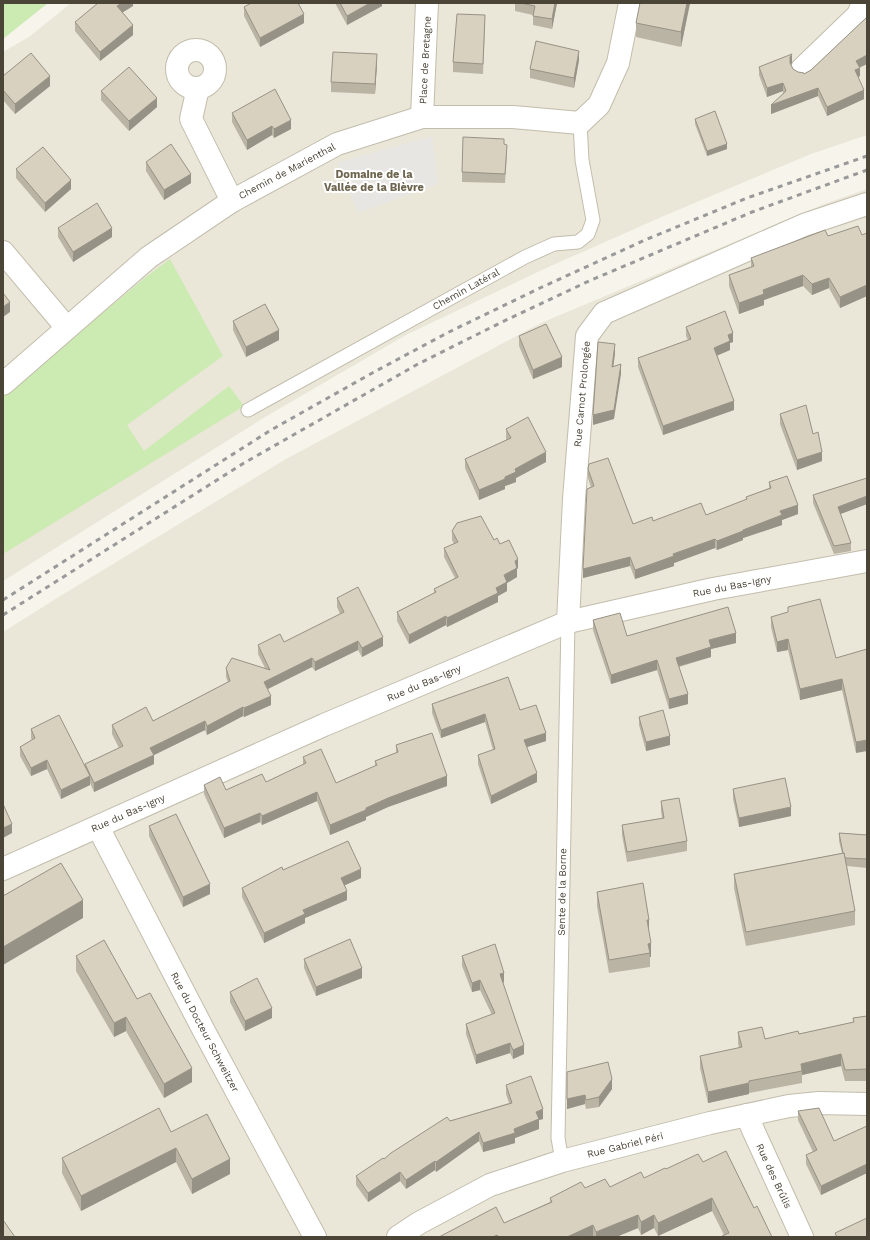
<svg xmlns="http://www.w3.org/2000/svg" width="870" height="1240" viewBox="0 0 870 1240" font-family="'Work Sans',sans-serif">
<rect width="100%" height="100%" fill="#f6f4eb"/>
<g fill="#eae6d8">
<path d="M71,3H867V135L811,154L666,215L544,269L406,335L265,417L3,581V52L29,37Z"/>
<path d="M867,189V1237H3V632L62,595L286,459L541,323L824,204Z"/>
</g>
<g fill="#ccebb2">
<path d="M3,3H48L3,39Z"/>
<path d="M170,259L223,356L127,425L144,451L229,386L244,406L3,554V396L146,277Z"/>
</g>
<path fill="#e7e6e2" d="M432,136L438,184L358,213L337,163Z"/>
<g fill="none" stroke-linecap="round" stroke-linejoin="round">
<defs>
<g id="service">
<path d="M248,410L525,257L554,244L578,242L588,234L593,220L582,160L580,123"/>
<path d="M562,1161L558,1138L568,622"/>
</g>
<g id="minor">
<circle cx="196" cy="69" r="19"/>
<path d="M802,69L858,15L863,3"/>
<path d="M198,88L191,119L232,201"/>
<path d="M422,117L427,3"/>
<path d="M3,252L67,328"/>
<path d="M3,384L149,257L232,201L337,144L422,117H513L580,123L599,105L618,63L630,3"/>
<path d="M568,622L574,499L587,336L604,313L804,225L867,204"/>
<path d="M98,827L204,1031L315,1237"/>
<path d="M3,869L324,725L568,622L713,589L867,561"/>
<path d="M747,1115L754,1132L802,1237"/>
</g>
<path id="tertiary" d="M398,1237L419,1223L490,1185L562,1161L710,1123L789,1106L819,1103L867,1104"/>
</defs>
<use href="#service" stroke="#c2bdac" stroke-width="15"/>
<use href="#minor" stroke="#c2bdac" stroke-width="24"/>
<use href="#tertiary" stroke="#c2bdac" stroke-width="24"/>
<use href="#service" stroke="#fff" stroke-width="13"/>
<use href="#minor" stroke="#fff" stroke-width="22"/>
<use href="#tertiary" stroke="#fff" stroke-width="22"/>
<g stroke="#999" stroke-width="3" stroke-dasharray="5 5" stroke-linecap="butt">
<path d="M3,600L271,430L374,372L449,332L540,288L645,240L747,198L867,156"/>
<path d="M3,615L244,463L418,364L502,322L589,281L752,212L867,170"/>
</g>
</g>
<g fill="#bab4a4">
<path d="M133,3V6L122,12L133,35L100,61L75,31V22Z"/>
<path d="M335,3H382V6L347,25Z"/>
<path d="M515,3H557L552,29L533,25V15L515,11Z"/>
<path d="M690,3L681,47L636,37V23Z"/>
<path d="M244,7L304,23L260,47L244,16Z"/>
<path d="M867,17V64L859,68L860,76L858,77L864,99L827,116L818,96L771,114L783,93V91L767,97L759,75V67L792,63L791,65L793,69L798,72L804,74L811,70Z"/>
<path d="M485,25L483,74L453,72V62Z"/>
<path d="M579,60L574,88L530,78V69Z"/>
<path d="M377,64L375,94L331,92V82Z"/>
<path d="M3,76L50,86L15,114L3,100Z"/>
<path d="M101,91L157,107L129,131L101,100Z"/>
<path d="M232,113L291,129L274,138L272,135L247,150L232,122Z"/>
<path d="M695,119L727,149L707,156L695,124Z"/>
<path d="M507,154L505,183L462,182V172Z"/>
<path d="M146,162L191,183L164,200L146,171Z"/>
<path d="M16,169L71,189L45,212L16,178Z"/>
<path d="M58,228L112,237L73,262L58,237Z"/>
<path d="M867,233V296L840,308L829,288L812,295L803,286L764,300V305L739,314L729,286V275L751,267V258L828,236L862,235Z"/>
<path d="M233,321L279,340L246,357L233,330Z"/>
<path d="M686,327L733,342L730,343V350L717,355L734,410L663,435L638,367V358L688,340L686,336Z"/>
<path d="M519,336L562,367L533,379L519,346Z"/>
<path d="M780,414L813,434L822,461L797,470L780,424Z"/>
<path d="M506,429L546,462L516,478V482L505,486V489L479,500L465,468V459L506,440Z"/>
<path d="M588,469L633,524L653,521L706,515L746,500V497L769,488V482L798,514L782,520V525L743,538V540L717,550L715,548L674,563V566L635,579L630,566L583,578L591,487L588,478Z"/>
<path d="M867,478V504L840,514L851,543V551L834,554L813,503V495Z"/>
<path d="M452,531L494,540L500,544L518,568L517,569V577L507,583V591L498,596V602L447,627L446,625L409,644L397,621V612L434,593V589L455,578L444,557V548L454,544L452,540Z"/>
<path d="M337,598L383,646L362,657L358,650L315,671L312,667L267,689L271,705L244,717L243,716L207,735L205,730L154,755V764L94,792L90,783V785L61,799L47,769L31,776L20,756V747L32,740L31,738V729L85,767V764L119,748L112,734V725L153,721L228,682L226,677V668H265L258,654V645L284,642L340,614L337,607Z"/>
<path d="M788,607L836,658L867,649L856,753L842,690L800,700L788,650L777,652L771,627V617L788,612Z"/>
<path d="M593,620L627,636L736,643L711,649V657L679,667L688,704L669,709L657,670L611,684L593,630Z"/>
<path d="M432,704L520,710L546,741L527,747L537,782L491,804L478,764V755L493,750L485,722L441,738L432,713Z"/>
<path d="M639,717L670,745L646,751L639,725Z"/>
<path d="M396,745L447,786L388,807L366,817V820L330,835L317,801L262,825L260,822L224,838L204,794V785L226,790L266,782L303,765V757L336,783L375,766V761L396,753Z"/>
<path d="M733,789L791,816L739,827L733,799Z"/>
<path d="M661,801L687,841V851L627,862L622,835V825L662,818L661,811Z"/>
<path d="M149,826L210,894L183,907L149,836Z"/>
<path d="M839,833L867,835V868L847,866L855,911V925L746,946L734,888V874L842,853L839,841Z"/>
<path d="M283,870L361,878L345,885L347,900L305,918V923L264,943L242,897V888Z"/>
<path d="M597,892L649,932L651,957H650V967L609,973L597,906Z"/>
<path d="M76,956L137,999L192,1082L164,1098L126,1031L114,1037L76,971Z"/>
<path d="M462,956L504,982L503,983L524,1054L513,1059L510,1053L476,1064L466,1034V1024L492,1015L480,990L472,992L462,966Z"/>
<path d="M304,959L362,978L316,996L304,968Z"/>
<path d="M230,992L272,1018L245,1031L230,1002Z"/>
<path d="M867,1016V1081H845L841,1066L802,1075V1083L749,1093V1094L708,1103L700,1068V1056L739,1048L738,1043V1032L765,1039L799,1034L853,1022V1018Z"/>
<path d="M567,1072L612,1089L599,1107L586,1109L585,1104L567,1109Z"/>
<path d="M506,1085L543,1119L539,1120V1129L515,1138V1143L483,1152L479,1141L436,1172L435,1170L406,1189L400,1181L368,1202L356,1185V1176L450,1121L509,1103L506,1094Z"/>
<path d="M798,1111L834,1141L867,1126V1173L821,1195L806,1164V1155L813,1152L798,1120Z"/>
<path d="M171,1132L230,1174L192,1194L176,1162L81,1211L62,1173V1158Z"/>
<path d="M703,1162L754,1208L772,1237H722V1236L724,1235L712,1211L658,1236L654,1228L641,1235L638,1228L616,1237H439L504,1223L550,1202V1198L585,1188L610,1187L644,1178L666,1169Z"/>
</g>
<g fill="#979286">
<path d="M122,3H133V6L117,16V6Z"/>
<path d="M370,3H382V6L347,25V16Z"/>
<path d="M555,3H557L552,29V19Z"/>
<path d="M687,3H690L681,47V32Z"/>
<path d="M304,14V23L260,47V38Z"/>
<path d="M133,25V35L100,61V52Z"/>
<path d="M579,51V60L574,88V78Z"/>
<path d="M377,54V64L375,94V84Z"/>
<path d="M792,54V63L790,66V57Z"/>
<path d="M867,55V64L856,69V61Z"/>
<path d="M860,68V76L855,79V70Z"/>
<path d="M50,76V86L15,114V104Z"/>
<path d="M783,83V91L767,97V88Z"/>
<path d="M818,88V96L771,114V105Z"/>
<path d="M864,90V99L827,116V107Z"/>
<path d="M157,98V107L129,131V121Z"/>
<path d="M291,120V129L274,138V129Z"/>
<path d="M272,126V135L247,150V140Z"/>
<path d="M727,144V149L707,156V151Z"/>
<path d="M191,174V183L164,200V190Z"/>
<path d="M71,180V189L45,212V203Z"/>
<path d="M112,228V237L73,262V252Z"/>
<path d="M803,275V286L764,300V305L739,314V303L763,290Z"/>
<path d="M829,278V288L812,295V284Z"/>
<path d="M867,285V296L840,308V297Z"/>
<path d="M10,302V312L3,317V307Z"/>
<path d="M279,330V340L246,357V347Z"/>
<path d="M733,333V342L730,343V350L714,357V348L728,335Z"/>
<path d="M615,344V354L612,377V367Z"/>
<path d="M562,357V367L533,379V370Z"/>
<path d="M621,364V374L614,419L593,425V415Z"/>
<path d="M734,401V410L663,435V426Z"/>
<path d="M546,452V462L516,478V482L505,486V489L479,500V490L505,477L515,469Z"/>
<path d="M822,452V461L797,470V460Z"/>
<path d="M867,496V504L838,515V507Z"/>
<path d="M798,505V514L782,520V525L743,538V540L717,550V541L743,530L780,511Z"/>
<path d="M715,539V548L674,563V566L635,579V570L673,554Z"/>
<path d="M630,557V566L583,578V569Z"/>
<path d="M518,559V568L517,569V577L507,583V591L498,596V602L447,627V618L496,588L515,561Z"/>
<path d="M446,616V625L409,644V635Z"/>
<path d="M736,633V643L711,649V657L676,667V658L709,640Z"/>
<path d="M383,637V646L362,657V648Z"/>
<path d="M788,639V650L777,652V642Z"/>
<path d="M358,641V650L315,671V662Z"/>
<path d="M312,658V667L264,691V682Z"/>
<path d="M657,660V670L611,684V675Z"/>
<path d="M842,679V690L800,700V689Z"/>
<path d="M688,694V704L669,709V699Z"/>
<path d="M271,696V705L244,717V708Z"/>
<path d="M243,707V716L207,735V726Z"/>
<path d="M485,714V722L441,738V730Z"/>
<path d="M205,721V730L154,755V764L94,792V783L150,748Z"/>
<path d="M546,733V741L524,748V740Z"/>
<path d="M670,736V745L646,751V742Z"/>
<path d="M867,740V751L856,753V742Z"/>
<path d="M47,760V769L31,776V768Z"/>
<path d="M537,773V782L491,804V796Z"/>
<path d="M90,776V785L61,799V790Z"/>
<path d="M447,776V786L388,807L366,817V820L330,835V825L388,798Z"/>
<path d="M317,792V801L262,825V816Z"/>
<path d="M791,807V816L739,827V818Z"/>
<path d="M260,813V822L224,838V828Z"/>
<path d="M12,824V833L3,838V828Z"/>
<path d="M361,869V878L341,887V878Z"/>
<path d="M210,884V894L183,907V897Z"/>
<path d="M347,891V900L305,918V923L264,943V933L303,910Z"/>
<path d="M83,900V918L3,965V947Z"/>
<path d="M647,920H649V933Z"/>
<path d="M651,943V957H650L648,944Z"/>
<path d="M362,968V978L316,996V987Z"/>
<path d="M504,973V982L500,984V974Z"/>
<path d="M480,980V990L472,992V983Z"/>
<path d="M272,1008V1018L245,1031V1021Z"/>
<path d="M126,1017V1031L114,1037V1023Z"/>
<path d="M510,1043V1053L476,1064V1055Z"/>
<path d="M524,1045V1054L513,1059V1050Z"/>
<path d="M841,1054V1066L802,1075V1071L801,1064Z"/>
<path d="M192,1068V1082L164,1098V1084Z"/>
<path d="M612,1079V1089L599,1107V1097Z"/>
<path d="M749,1083V1094L708,1103V1092Z"/>
<path d="M585,1095V1104L567,1109V1099Z"/>
<path d="M543,1109V1119L539,1120V1129L515,1138V1143L483,1152V1143L514,1129L536,1112Z"/>
<path d="M479,1132V1141L436,1172V1162Z"/>
<path d="M176,1148V1162L81,1211V1196Z"/>
<path d="M230,1159V1174L192,1194V1179Z"/>
<path d="M435,1161V1170L406,1189V1180Z"/>
<path d="M867,1164V1173L821,1195V1186Z"/>
<path d="M400,1172V1181L368,1202V1193Z"/>
<path d="M712,1198V1211L658,1236V1223Z"/>
<path d="M638,1215V1228L616,1237H596V1232Z"/>
<path d="M654,1215V1228L641,1235V1222Z"/>
<path d="M593,1225V1237H567Z"/>
</g>
<g fill="#d8d1bf" stroke="#979286">
<path d="M98,3H122L117,6L133,25L100,52L75,22Z"/>
<path d="M251,3H298L304,14L260,38L244,7Z"/>
<path d="M340,3H370L347,16Z"/>
<path d="M521,3H555L552,19L533,16L535,6Z"/>
<path d="M640,3H687L681,32L636,23Z"/>
<path d="M457,14L485,15L483,64L453,62Z"/>
<path d="M867,17V55L856,61L860,68L855,70L864,90L827,107L818,88L771,105L786,91L783,83L767,88L759,67L792,54L790,57V63L793,69L798,72L804,73V74L811,70Z"/>
<path d="M536,41L579,51L574,78L530,69Z"/>
<path d="M333,52L377,54L375,84L331,82Z"/>
<path d="M31,53L50,76L15,104L3,90V76Z"/>
<path d="M129,67L157,98L129,121L101,91Z"/>
<path d="M275,89L291,120L274,129L272,126L247,140L232,113Z"/>
<path d="M715,111L727,144L707,151L695,119Z"/>
<path d="M463,137L504,139V144L507,145L505,174L462,172Z"/>
<path d="M171,144L191,174L164,190L146,162Z"/>
<path d="M43,147L71,180L45,203L16,169Z"/>
<path d="M97,203L112,228L73,252L58,228Z"/>
<path d="M858,226L862,235L867,233V285L840,297L829,278L812,284L803,275L763,290L764,294L739,303L729,275L754,266L751,258L825,230L828,236Z"/>
<path d="M3,293L10,302L3,307Z"/>
<path d="M265,304L279,330L246,347L233,321Z"/>
<path d="M725,311L733,333L728,335L730,341L714,348L734,401L663,426L638,358L691,339L686,327Z"/>
<path d="M546,324L562,357L533,370L519,336Z"/>
<path d="M598,342L615,344L612,367L621,364L614,410L593,415Z"/>
<path d="M806,405L813,434L818,432L822,452L797,460L780,414Z"/>
<path d="M528,417L546,452L515,469L516,472L505,477V479L479,490L465,459L511,438L506,429Z"/>
<path d="M608,458L633,524L652,517L653,521L701,503L706,515L747,499L746,497L771,488L769,482L787,476L798,505L780,511L782,515L743,530V531L717,541L715,539L673,554L674,556L635,570L630,557L583,569L587,489L594,486L588,469L589,464Z"/>
<path d="M867,478V496L838,507L851,543L834,546L813,495Z"/>
<path d="M481,516L494,540L497,538L500,544L509,540L518,559L515,561L517,568L504,575L507,582L496,588L498,593L447,618L446,616L409,635L397,612L436,592L434,589L458,577L444,548L458,542L452,531L457,523Z"/>
<path d="M358,587L383,637L362,648L358,641L315,662L312,658L264,682L271,696L244,708L243,707L207,726L205,721L150,748L154,755L94,783L85,764L123,746L112,725L146,707L153,721L230,681L226,668L232,658L270,670L258,645L280,634L284,642L344,612L337,598Z"/>
<path d="M820,599L836,658L867,649V740L856,742L842,679L800,689L788,639L777,642L771,617L788,612V607Z"/>
<path d="M728,607L736,633L709,640L711,647L676,658L688,694L669,699L657,660L611,675L593,620L620,613L627,636Z"/>
<path d="M508,677L520,710L536,705L546,733L524,740L537,773L491,796L478,755L495,749L485,714L441,730L432,704Z"/>
<path d="M663,710L670,736L646,742L639,717Z"/>
<path d="M59,715L90,776L61,790L47,760L31,768L20,747L35,738L31,729Z"/>
<path d="M432,733L447,776L388,798L366,808V810L330,825L317,792L262,816L260,813L224,828L204,785L220,777L226,790L262,774L266,782L306,763L303,757L321,749L336,783L377,765L375,761L398,752L396,745Z"/>
<path d="M785,778L791,807L739,818L733,789Z"/>
<path d="M679,798L687,841L627,852L622,825L664,818L661,801Z"/>
<path d="M3,804L12,824L3,828Z"/>
<path d="M176,814L210,884L183,897L149,826Z"/>
<path d="M839,833L867,835V859L845,858L844,853H843Z"/>
<path d="M348,841L361,869L341,878L347,891L303,910L305,914L264,933L242,888L282,867L283,870Z"/>
<path d="M844,853L855,911L746,932L734,874Z"/>
<path d="M61,863L83,900L3,947V896Z"/>
<path d="M643,883L649,920H647L651,943L648,944L650,953L609,960L597,892Z"/>
<path d="M350,939L362,968L316,987L304,959Z"/>
<path d="M104,940L137,999L150,993L192,1068L164,1084L126,1017L114,1023L76,956Z"/>
<path d="M495,944L504,973L500,974L524,1045L513,1050L510,1043L476,1055L466,1024L495,1013L480,980L472,983L462,956Z"/>
<path d="M257,978L272,1008L245,1021L230,992Z"/>
<path d="M867,1016V1069L845,1070L841,1054L801,1064L802,1071L749,1081V1083L708,1092L700,1056L742,1047L738,1032L762,1027L765,1039L798,1031L799,1034L854,1022L853,1018Z"/>
<path d="M608,1062L612,1079L599,1097L586,1100L585,1095L567,1099V1072Z"/>
<path d="M531,1076L543,1109L536,1112L539,1119L514,1129L515,1133L483,1143L479,1132L436,1162L435,1161L406,1180L400,1172L368,1193L356,1176L383,1158L384,1159L391,1153L447,1117L450,1121L512,1103L506,1085Z"/>
<path d="M159,1108L171,1132L207,1114L230,1159L192,1179L176,1148L81,1196L62,1158Z"/>
<path d="M819,1108L834,1141L867,1126V1164L821,1186L806,1155L817,1150L798,1111Z"/>
<path d="M726,1151L754,1208L757,1206L772,1237H723L722,1236L729,1233L712,1198L658,1223L654,1215L641,1222L638,1215L596,1232L593,1225L567,1237H498L497,1235L493,1237H439L496,1207L504,1223L552,1202L550,1198L581,1182L585,1188L605,1179L610,1187L641,1172L644,1178L665,1168L666,1169L698,1154L703,1162Z"/>
<path d="M867,1218V1237H837L835,1233Z"/>
<path d="M3,1220L15,1237H3Z"/>
</g>
<g text-anchor="middle" dominant-baseline="central" stroke-width="4" stroke-linejoin="round" paint-order="stroke">
<g font-size="10" fill="#4b4538" stroke="#fff">
<text transform="translate(425 60) rotate(-87)">Place de Bretagne</text>
<text transform="translate(287 171) rotate(-28)">Chemin de Marienthal</text>
<text transform="translate(466 289) rotate(-29)">Chemin Latéral</text>
<text transform="translate(582 394) rotate(-85)">Rue Carnot Prolongée</text>
<text transform="translate(732 586) rotate(-11)">Rue du Bas-Igny</text>
<text transform="translate(424 683) rotate(-23)">Rue du Bas-Igny</text>
<text transform="translate(128 813) rotate(-24)">Rue du Bas-Igny</text>
<text transform="translate(562 892) rotate(-89)">Sente de la Borne</text>
<text transform="translate(205 1032) rotate(62)">Rue du Docteur Schweitzer</text>
<text transform="translate(625 1145) rotate(-14)">Rue Gabriel Péri</text>
<text transform="translate(774 1176) rotate(65)">Rue des Brûlis</text>
</g>
<g font-size="11" font-weight="bold" fill="#6e654e" stroke="#fff">
<text x="374" y="174">Domaine de la<tspan x="374" dy="13">Vallée de la Bièvre</tspan></text>
</g>
</g>
<rect width="870" height="1240" fill="none" stroke="#4b4538" stroke-width="8"/>
</svg>
